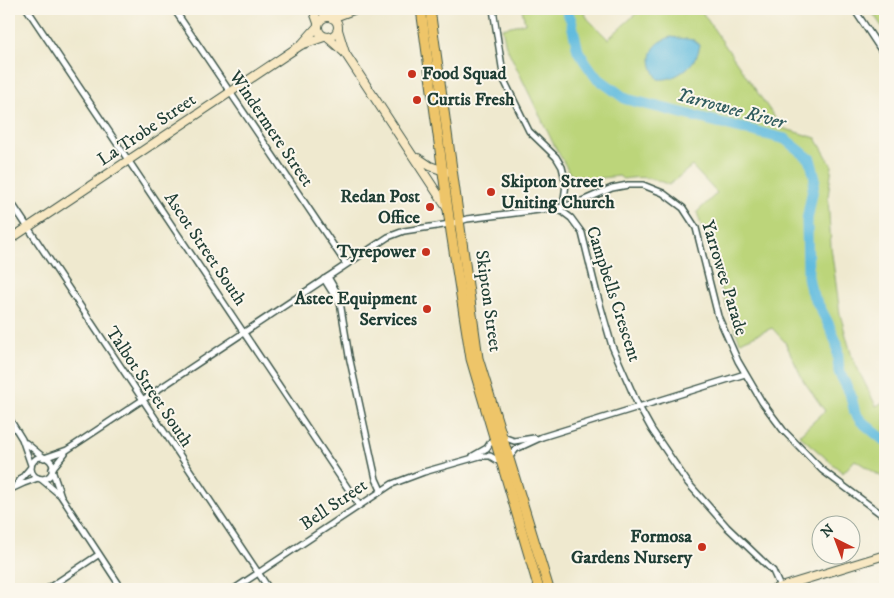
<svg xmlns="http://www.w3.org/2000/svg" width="894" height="598" viewBox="0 0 894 598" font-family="'IM FELL DW Pica',serif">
<rect width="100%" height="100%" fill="#fbf7ec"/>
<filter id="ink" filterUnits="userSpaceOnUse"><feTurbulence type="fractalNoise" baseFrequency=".02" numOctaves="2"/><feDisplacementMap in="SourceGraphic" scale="10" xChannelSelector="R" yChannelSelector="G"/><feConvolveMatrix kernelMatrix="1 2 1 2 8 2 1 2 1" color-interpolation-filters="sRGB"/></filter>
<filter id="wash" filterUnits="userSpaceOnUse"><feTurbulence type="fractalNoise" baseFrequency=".0096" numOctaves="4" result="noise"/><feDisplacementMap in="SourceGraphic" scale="20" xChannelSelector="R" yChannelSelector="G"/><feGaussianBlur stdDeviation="1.12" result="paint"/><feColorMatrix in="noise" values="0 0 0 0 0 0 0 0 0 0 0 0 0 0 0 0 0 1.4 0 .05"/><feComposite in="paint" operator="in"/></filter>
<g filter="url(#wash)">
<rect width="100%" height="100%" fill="#efe9cf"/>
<g fill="#bcd57a" stroke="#6e8957">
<path d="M522,9H582L588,19L608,39L641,9H700L782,128L816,138L832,166L828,197L831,247L840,314L852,357L876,406L885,401V479L855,460L843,473L799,435L825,411L803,380L785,342L772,328L740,342L726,305L697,212L717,193L692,166L669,185C651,177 642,176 623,179L619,176L592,179L571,175L555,147L506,46L502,28L525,23Z"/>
<path d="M870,9H885V31Z"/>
</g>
<path fill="#61bbde" stroke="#407c89" d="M671,37L694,40L700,45C699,49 698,54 696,57C689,70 672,81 658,79C646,60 649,44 671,37Z"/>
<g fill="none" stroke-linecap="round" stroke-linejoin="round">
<path stroke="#61bbde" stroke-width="11" d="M566,9L571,20L578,51L586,63L596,77L626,99L785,139L810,159L815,178L807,220L808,277L811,291L827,321L837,344L839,372L850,393L855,413L861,421L885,441"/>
</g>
</g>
<g filter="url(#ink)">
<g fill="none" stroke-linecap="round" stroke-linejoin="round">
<defs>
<g id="minor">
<path d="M27,9L359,505"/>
<path d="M174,9L346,264"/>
<path d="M493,9L504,80L529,131L556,157L562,167L566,184L563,207"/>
<path d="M854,9L885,56"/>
<path d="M9,199L269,589"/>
<path d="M555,209L563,212L571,218L582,233L597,294L612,346L637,403L652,430L688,483L727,527L773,571L781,589"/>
<path d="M328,277L339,296L349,356L376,479L381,490"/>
<path d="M324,279L337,300"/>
<path d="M9,418L22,439L31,465"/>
<path d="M503,437L514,441L534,438"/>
<path d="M26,443L43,457"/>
<path d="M473,456L487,448L494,437"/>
<circle cx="42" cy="468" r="11"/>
<path d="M44,458L67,450L388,237L404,231L450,224L467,219L563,207L582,201L612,188L628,185H643L663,193L683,208L696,228L718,316L738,361L762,402L783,430L822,470L885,517"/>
<path d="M509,458L516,449L542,437L745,374"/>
<path d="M52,469L65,453"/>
<path d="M52,470L61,496L122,589"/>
<path d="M41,479L59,494"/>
<path d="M16,485L31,467"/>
<path d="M9,490L24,483L38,478"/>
<path d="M47,589L98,555"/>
<path d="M234,589L392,484L424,472L480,456H490L500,462"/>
</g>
<g id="secondary">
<path d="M313,9L318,23"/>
<path d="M319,9L329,17"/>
<circle cx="328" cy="27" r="10"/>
<path d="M332,18L356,9"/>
<path d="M338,30L345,53"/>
<path d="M327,37L345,53L447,208"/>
<path d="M302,44L318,26"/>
<path d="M418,158L430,166L447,172"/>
<path d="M9,240L301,45L324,37"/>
<path d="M774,589L885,555"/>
</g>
<g id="trunk">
<path d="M421,9L451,232L471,359L539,589"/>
<path d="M430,9L478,358L549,589"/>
</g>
</defs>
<use href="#minor" stroke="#3e574b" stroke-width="8"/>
<use href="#secondary" stroke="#3e574b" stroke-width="10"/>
<use href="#trunk" stroke="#3e574b" stroke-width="11"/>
<use href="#minor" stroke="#fff" stroke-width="5"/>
<use href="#secondary" stroke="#f8e8c3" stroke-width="8"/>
<use href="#trunk" stroke="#eec569" stroke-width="9"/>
</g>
</g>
<g fill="#c8321e" stroke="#fbf7ec" stroke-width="2">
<circle cx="412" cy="74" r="5"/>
<circle cx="417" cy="100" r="5"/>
<circle cx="491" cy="192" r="5"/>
<circle cx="430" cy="207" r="5"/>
<circle cx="426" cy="252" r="5"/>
<circle cx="427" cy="309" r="5"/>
<circle cx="702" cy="547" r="5"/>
</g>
<g text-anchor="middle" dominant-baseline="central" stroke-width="4" stroke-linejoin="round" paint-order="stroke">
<g font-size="18" font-weight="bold" fill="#1f3d34" stroke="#fbf7ec" text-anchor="end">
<text x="422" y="74" text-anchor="start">Food Squad</text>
<text x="427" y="100" text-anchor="start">Curtis Fresh</text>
<text x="501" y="182" text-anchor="start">Skipton Street<tspan x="501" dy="21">Uniting Church</tspan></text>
<text x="420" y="197">Redan Post<tspan x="420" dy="21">Office</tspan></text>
<text x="416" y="252">Tyrepower</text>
<text x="417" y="299">Astec Equipment<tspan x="417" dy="21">Services</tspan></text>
<text x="692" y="537">Formosa<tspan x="692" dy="21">Gardens Nursery</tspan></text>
</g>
<g font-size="18" fill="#1f3d34" stroke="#fbf7ec">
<text transform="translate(271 129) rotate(56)">Windermere Street</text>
<text transform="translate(147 130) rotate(-34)">La Trobe Street</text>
<text transform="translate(205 249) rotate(56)">Ascot Street South</text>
<text transform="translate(724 278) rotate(73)">Yarrowee Parade</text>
<text transform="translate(613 294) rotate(72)">Campbells Crescent</text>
<text transform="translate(488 301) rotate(82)">Skipton Street</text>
<text transform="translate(149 387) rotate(56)">Talbot Street South</text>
<text transform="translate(334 505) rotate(-34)">Bell Street</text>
</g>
<g font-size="19" font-style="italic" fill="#305c5e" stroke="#fbf7ec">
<text transform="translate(731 109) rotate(15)">Yarrowee River</text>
</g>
</g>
<rect width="894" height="598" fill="none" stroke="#fbf7ec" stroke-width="30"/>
<g transform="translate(836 540) rotate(318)"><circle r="24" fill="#fbf7ec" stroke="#a3ada2"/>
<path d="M0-4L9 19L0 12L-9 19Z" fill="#c8321e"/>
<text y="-8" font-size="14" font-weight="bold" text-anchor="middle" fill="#1f3d34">N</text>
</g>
</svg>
